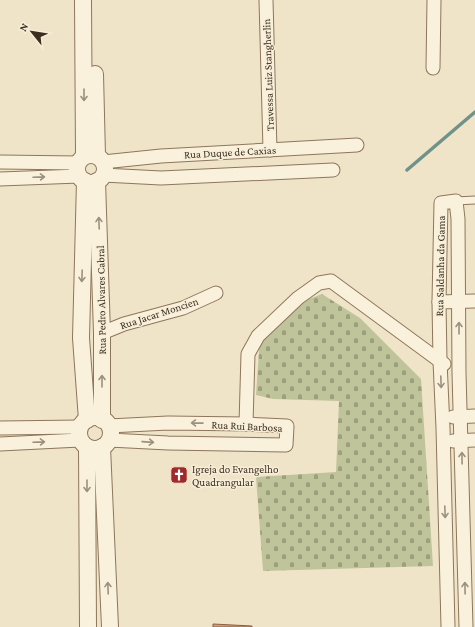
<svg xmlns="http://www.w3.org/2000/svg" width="475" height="627" viewBox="0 0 475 627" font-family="'Crimson Pro',serif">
<defs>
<pattern id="cemetery-stones" width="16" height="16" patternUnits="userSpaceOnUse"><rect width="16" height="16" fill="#bfc49a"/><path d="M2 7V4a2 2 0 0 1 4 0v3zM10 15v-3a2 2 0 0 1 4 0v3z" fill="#9ca07d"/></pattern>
</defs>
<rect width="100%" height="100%" fill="#f0e4c8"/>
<path fill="url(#cemetery-stones)" d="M322,294L360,318L421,379L433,566L263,571L256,477L336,472L339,401L273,399L256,395L260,337L296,304Z"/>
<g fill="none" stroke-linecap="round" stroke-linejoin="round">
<path stroke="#6f938a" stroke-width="3.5" d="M407,170L475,112"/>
</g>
<path fill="#cf9f7d" stroke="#8d5f41" d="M213,624L252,626V627H213Z"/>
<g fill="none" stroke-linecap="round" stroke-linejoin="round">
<defs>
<path id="service" d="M456,201L475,200"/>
<g id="minor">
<path d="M266,0L270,150"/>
<path d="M433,68L434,0"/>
<path d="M0,162L78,163"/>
<path d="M103,162L161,156L357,145"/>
<path d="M103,175L161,178L333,170"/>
<path d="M0,179L79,176"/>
<path d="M439,302L475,301"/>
<path d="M102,333L124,324L183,308L216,293"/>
<path d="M453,417L475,416"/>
<path d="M246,424L248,354L258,336L298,298L319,283L331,281L444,364"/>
<path d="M109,426L168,423L246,424L287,426L286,445L168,443L109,440"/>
<path d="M0,428L80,427"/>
<path d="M453,441L475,440"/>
<path d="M0,444L80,440"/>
<path d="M448,627L443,428L440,361L439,302L441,203L456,201L458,219L459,373L466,627"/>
</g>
<g id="tertiary">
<path d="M83,0L84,156"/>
<path d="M95,74L97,156"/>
<circle cx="91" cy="169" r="14"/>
<path d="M85,181L81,338L87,420"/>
<path d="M97,181L102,333V420"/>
<circle cx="95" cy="433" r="16"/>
<path d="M87,447L88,627"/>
<path d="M102,447L110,627"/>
</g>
</defs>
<use href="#service" stroke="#8d765c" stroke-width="9"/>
<use href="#minor" stroke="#8d765c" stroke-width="15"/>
<use href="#tertiary" stroke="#8d765c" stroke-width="18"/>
<use href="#service" stroke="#faf1dc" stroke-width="7"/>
<use href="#minor" stroke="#faf1dc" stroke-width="13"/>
<use href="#tertiary" stroke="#faf1dc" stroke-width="16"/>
</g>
<defs><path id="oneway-shaft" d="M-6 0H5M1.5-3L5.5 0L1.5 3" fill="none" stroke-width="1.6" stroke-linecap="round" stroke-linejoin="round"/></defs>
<g stroke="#9c907e">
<use href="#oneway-shaft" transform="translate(84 95) rotate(90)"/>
<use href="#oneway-shaft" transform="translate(39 177) rotate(-2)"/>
<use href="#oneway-shaft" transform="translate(99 223) rotate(-92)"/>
<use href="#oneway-shaft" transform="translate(82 276) rotate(92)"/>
<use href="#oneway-shaft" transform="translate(459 328) rotate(-90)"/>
<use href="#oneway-shaft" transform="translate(102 381) rotate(-90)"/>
<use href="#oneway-shaft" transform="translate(441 382) rotate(88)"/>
<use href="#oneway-shaft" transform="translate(197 423) rotate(-179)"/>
<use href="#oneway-shaft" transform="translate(39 442) rotate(-2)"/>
<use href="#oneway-shaft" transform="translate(148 442) rotate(4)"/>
<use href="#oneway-shaft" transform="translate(462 458) rotate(-91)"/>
<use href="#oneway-shaft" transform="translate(87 486) rotate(90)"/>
<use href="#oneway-shaft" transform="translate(445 512) rotate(88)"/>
<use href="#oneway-shaft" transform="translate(108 588) rotate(-92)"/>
<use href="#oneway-shaft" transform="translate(465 588) rotate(-91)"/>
</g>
<defs>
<symbol id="church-square" viewBox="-11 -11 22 22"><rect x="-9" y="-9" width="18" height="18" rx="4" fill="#9e2a2b" stroke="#f7eed8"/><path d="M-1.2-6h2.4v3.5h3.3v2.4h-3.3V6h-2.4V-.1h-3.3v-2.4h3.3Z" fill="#fff"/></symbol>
</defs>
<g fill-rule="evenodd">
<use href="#church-square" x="169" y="465" width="20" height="20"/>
</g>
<g text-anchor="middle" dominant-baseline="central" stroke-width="3" stroke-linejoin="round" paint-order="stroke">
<g font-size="11" fill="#3d2e20" stroke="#f7eed8">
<text transform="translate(268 75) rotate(-92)">Travessa Luiz Stangherlin</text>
<text transform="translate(230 152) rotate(-3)">Rua Duque de Caxias</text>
<text transform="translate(440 266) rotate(-89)">Rua Saldanha da Gama</text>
<text transform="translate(101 300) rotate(-91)">Rua Pedro Alvares Cabral</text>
<text transform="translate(159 313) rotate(-18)">Rua Jacar Moncien</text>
<text transform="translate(247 426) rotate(3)">Rua Rui Barbosa</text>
</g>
<g font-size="11" fill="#3d2e20" stroke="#f7eed8" text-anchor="start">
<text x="192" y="469">Igreja do Evangelho<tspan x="192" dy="13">Quadrangular</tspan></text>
</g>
</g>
<g transform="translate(32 32) rotate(300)" stroke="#f7eed8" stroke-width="3" paint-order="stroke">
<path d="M0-3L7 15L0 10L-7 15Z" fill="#3d2e20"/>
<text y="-6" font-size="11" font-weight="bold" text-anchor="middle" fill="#3d2e20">N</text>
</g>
</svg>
